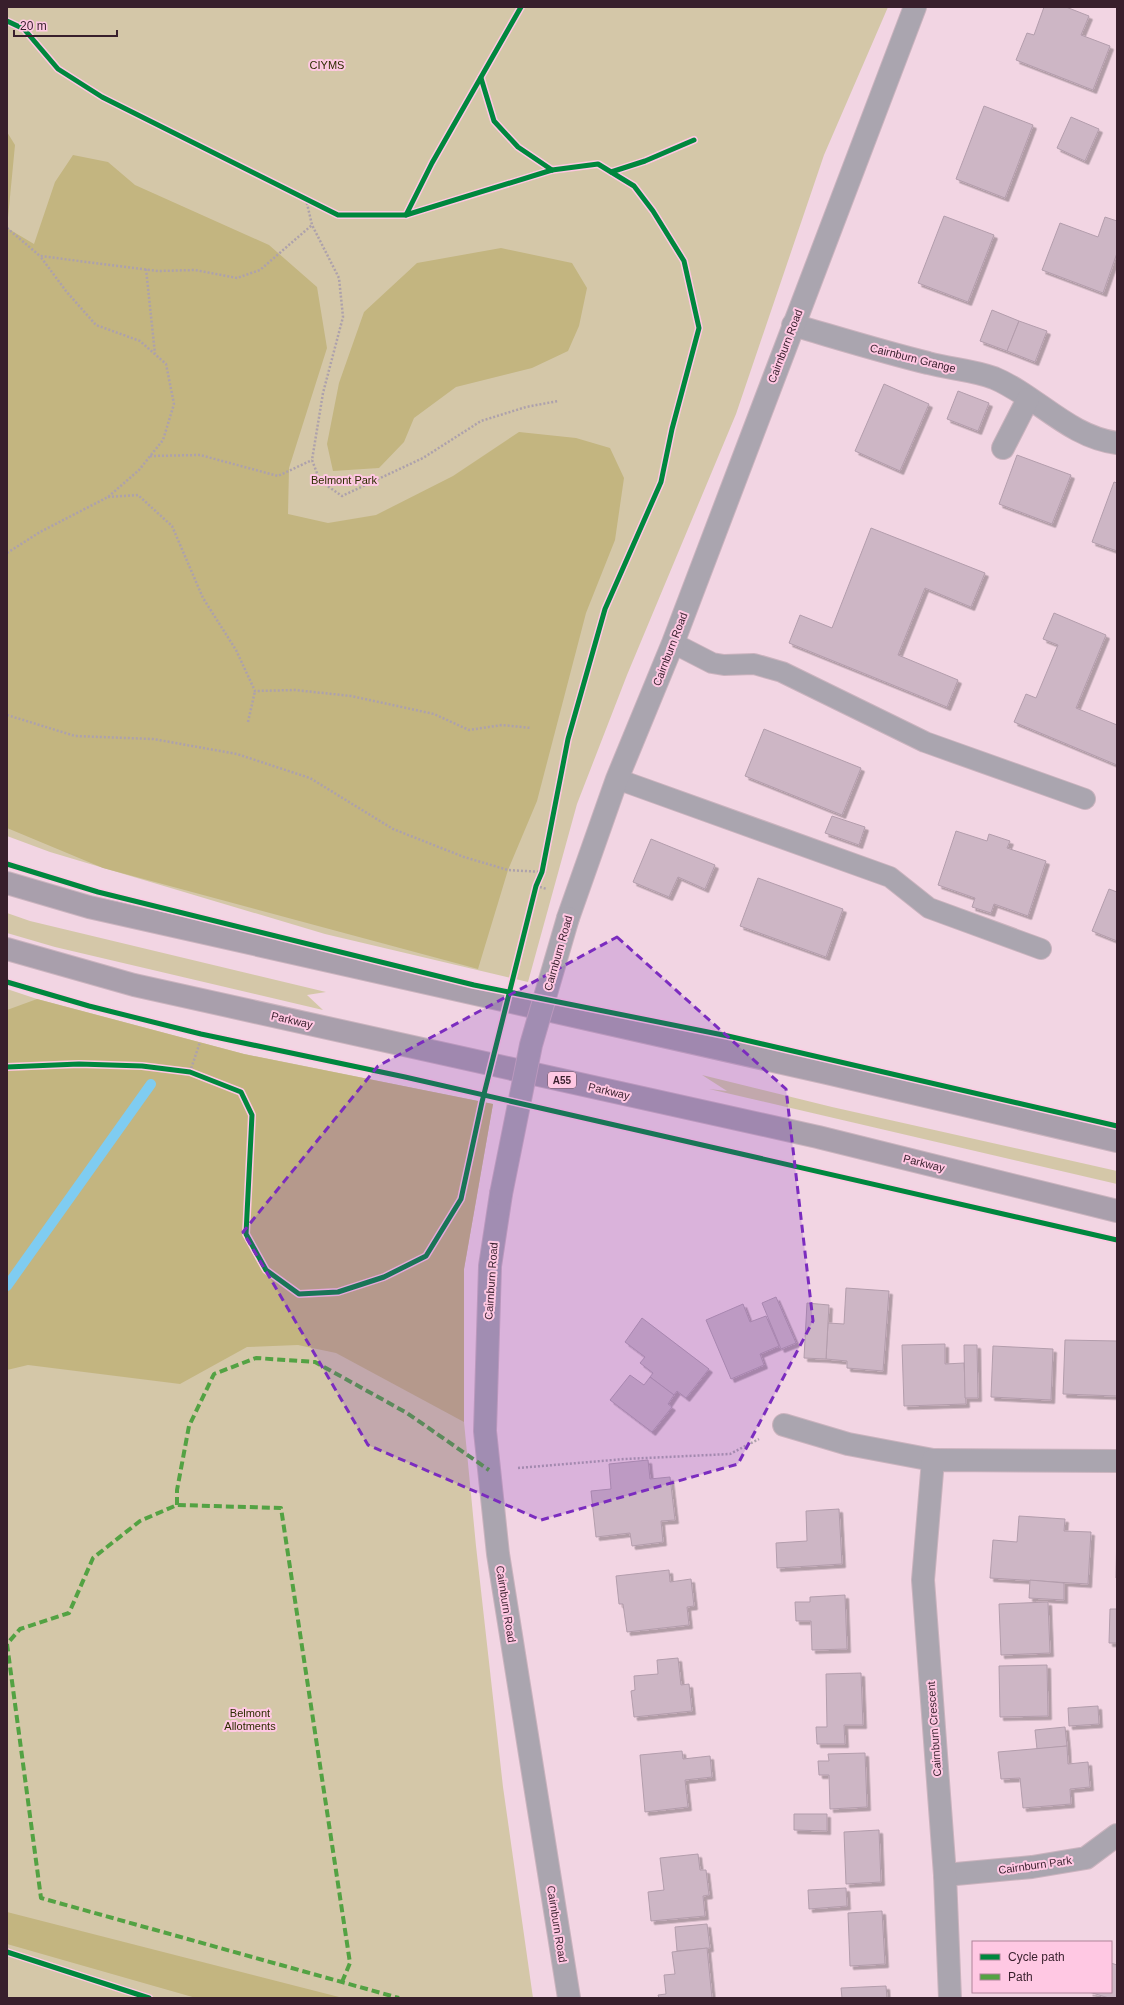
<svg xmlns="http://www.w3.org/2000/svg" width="1124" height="2005" viewBox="0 0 1124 2005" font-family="Helvetica,sans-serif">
<defs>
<filter id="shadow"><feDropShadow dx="3.5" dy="3.5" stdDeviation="0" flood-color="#0004"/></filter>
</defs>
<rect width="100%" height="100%" fill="#f2d5e3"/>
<g fill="#d4c7a8">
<path d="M7,7H888L824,155L736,414L627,675L577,804L528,982L325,934L50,852L7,836Z"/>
<path d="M7,913L30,921L326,992L307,995L323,1010L55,947L7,933Z"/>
<path d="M7,989L37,999L244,1054L493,1104L464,1269V1422L476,1546L503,1787L533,1998H7Z"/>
<path d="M702,1075L832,1107L1117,1171V1184L709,1089L727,1091Z"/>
</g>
<g fill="#c3b580">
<path d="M7,132L15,145L7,228L34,244L55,182L73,155L108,162L135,185L269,245L317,287L327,348L289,468L288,514L328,523L376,515L453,476L519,432L576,438L610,448L624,478L615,540L586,613L537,801L508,870L478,969L103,868L7,828Z"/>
<path d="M501,248L572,263L587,288L579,326L568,351L532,368L456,387L414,418L404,442L379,468L333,471L327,444L339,383L364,312L417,263Z"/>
<path d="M37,999L244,1054L493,1104L464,1269V1422L336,1353L298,1345L247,1347L180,1384L28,1365L7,1370V1010Z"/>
<path d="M7,1912L343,1998H196L7,1944Z"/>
</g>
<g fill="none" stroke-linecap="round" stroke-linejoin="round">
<path stroke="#7fccf1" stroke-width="10" d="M7,1286L151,1084"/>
</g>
<g fill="#cdb6c5" stroke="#b39dac" filter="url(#shadow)">
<path d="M1044,7H1066L1089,16L1081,35L1110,46L1093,90L1016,60L1027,33L1034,35Z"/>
<path d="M984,106L1033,125L1005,198L956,179Z"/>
<path d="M1071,117L1099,129L1085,161L1057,148Z"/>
<path d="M944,216L994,235L968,302L918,283Z"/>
<path d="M1105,217L1117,221V253L1103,293L1042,270L1060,223L1098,237Z"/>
<path d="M992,310L1019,321L1007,351L980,341Z"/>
<path d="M1019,321L1047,331L1035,362L1007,351Z"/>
<path d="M884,384L929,404L900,471L855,451Z"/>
<path d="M958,391L989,403L978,431L947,419Z"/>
<path d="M1017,455L1071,475L1052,524L999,504Z"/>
<path d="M1114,482L1117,483V551L1092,542Z"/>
<path d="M871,528L985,573L971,607L925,588L898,655L958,680L947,707L789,643L800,615L832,628Z"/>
<path d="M1054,613L1106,635L1076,708L1117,725V765L1014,722L1026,694L1036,698L1058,645L1043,639Z"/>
<path d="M764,729L861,768L842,815L745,776Z"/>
<path d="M832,816L865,827L859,845L825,833Z"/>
<path d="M956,831L987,841L989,834L1010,841L1007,848L1046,861L1028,916L994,904L991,913L972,907L975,898L938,885Z"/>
<path d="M651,839L715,865L705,889L678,877L669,897L633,882Z"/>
<path d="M758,878L843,909L826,957L740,926Z"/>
<path d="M1109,889L1117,892V941L1092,931Z"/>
<path d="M846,1288L889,1291L883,1371L847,1368V1361L826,1359L828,1323L844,1324Z"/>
<path d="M776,1297L796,1343L781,1349L762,1303Z"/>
<path d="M807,1303L829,1305L826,1359L804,1358Z"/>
<path d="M743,1304L750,1322L766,1316L779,1346L760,1354L764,1365L731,1379L706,1320Z"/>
<path d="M642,1318L709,1369L686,1398L677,1391L674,1395L650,1377L653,1373L640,1363L645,1357L625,1342Z"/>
<path d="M1065,1340L1117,1341V1396L1063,1394Z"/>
<path d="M945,1344V1364L964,1363L966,1404L904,1406L902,1345Z"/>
<path d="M964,1345H977L978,1398H965Z"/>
<path d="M993,1346L1053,1349L1051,1400L991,1397Z"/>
<path d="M630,1375L644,1385L650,1377L674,1395L668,1404L672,1407L652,1432L610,1400Z"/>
<path d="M648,1460L650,1479L670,1477L675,1520L661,1521L663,1542L632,1546L630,1533L596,1537L591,1491L611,1489L609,1464Z"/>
<path d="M839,1509L842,1564L777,1568L776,1543L807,1541L806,1511Z"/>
<path d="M1019,1516L1065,1519L1064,1531L1091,1532L1088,1584L990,1578L993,1540L1017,1542Z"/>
<path d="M1117,1525V1578H1116Z"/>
<path d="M669,1570L670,1582L691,1579L694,1606L687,1607L689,1625L627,1632L623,1604H619L616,1576Z"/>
<path d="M1030,1580L1064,1583V1600L1029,1598Z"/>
<path d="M845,1595L847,1649L812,1650L811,1621H796L795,1602H810V1597Z"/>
<path d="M1048,1602L1050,1653L1001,1655L999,1604Z"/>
<path d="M1110,1609H1117V1643H1109Z"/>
<path d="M678,1658L681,1685L689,1684L692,1711L634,1717L631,1691L635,1690L634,1676L658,1674L657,1660Z"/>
<path d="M1047,1665L1048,1716L1000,1717L999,1666Z"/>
<path d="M861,1673L863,1725H844L845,1744H817L816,1727H827L826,1674Z"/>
<path d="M1098,1706L1099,1724L1069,1726L1068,1708Z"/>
<path d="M1065,1727L1067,1746L1037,1749L1035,1730Z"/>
<path d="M1067,1746L1068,1764L1088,1762L1090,1787L1070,1789L1071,1804L1023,1808L1020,1778L1001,1779L998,1752Z"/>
<path d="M682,1751L683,1759L710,1756L712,1777L685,1780L688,1807L645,1812L640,1755Z"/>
<path d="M865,1753L867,1807L830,1809L829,1775H819L818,1761H829L828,1754Z"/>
<path d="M794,1814H827V1831L794,1830Z"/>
<path d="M879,1830L881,1882L846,1884L844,1832Z"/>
<path d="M698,1854L700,1870H706L709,1895L703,1896L705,1916L651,1921L648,1892L664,1890L660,1858Z"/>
<path d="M846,1888L847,1906L809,1909L808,1890Z"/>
<path d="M882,1911L885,1964L850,1966L848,1913Z"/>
<path d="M707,1924L710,1948L677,1951L675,1927Z"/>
<path d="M707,1948L712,1998H659L658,1995L666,1994L664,1975L675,1974L672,1952Z"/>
<path d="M1111,1963L1117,1965V1998H1109L1089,1992H1111Z"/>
<path d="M886,1986L887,1998H842L841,1988Z"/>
</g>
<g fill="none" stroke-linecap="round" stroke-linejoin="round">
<defs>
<g id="service">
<path d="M673,643L712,663L724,665L754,664L782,672L925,742L1085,799"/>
<path d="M617,779L890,877L929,908L1041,949"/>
</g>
<g id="minor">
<path d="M793,325C838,338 883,352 928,363C950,369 973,370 994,378C1037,396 1069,437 1117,443"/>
<path d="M1003,448L1028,399"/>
<path d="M568,918L617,779L673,643L915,7"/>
<path d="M501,1194L490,1266L485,1431L498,1554L569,1998"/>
<path d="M784,1425L848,1444L933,1460"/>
<path d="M945,1875L1032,1867L1086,1858L1117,1835"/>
<path d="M950,1998L945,1875L923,1580L933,1460L1117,1461"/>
</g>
<g id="trunk">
<path d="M7,883L89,907L827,1073L1117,1141"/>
<path d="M7,949L134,985L818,1137L1117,1211"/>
</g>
</defs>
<use href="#service" stroke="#cab3be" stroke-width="22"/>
<use href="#minor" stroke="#cab3be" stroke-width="24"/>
<use href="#trunk" stroke="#cab3be" stroke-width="24"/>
<g stroke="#ada1ac" stroke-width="2.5" stroke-dasharray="2 2" stroke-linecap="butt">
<path d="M306,199L312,225L339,278L343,317L323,393L312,460L320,481L342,496L423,458L481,421L526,407L558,401"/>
<path d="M7,228L40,256L158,271L195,270L237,278L260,270L312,225"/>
<path d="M146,269L155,354"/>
<path d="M150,456L200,455L278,476L312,460"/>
<path d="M108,497L138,495L172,526L203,598L236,650L255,691L295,690L351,696L434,714L469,730L502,725L531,728"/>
<path d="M7,553L40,532L108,497L139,470L163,440L174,404L166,364L140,341L96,325L66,291L40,256"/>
<path d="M7,715L75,736L153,739L237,754L310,778L393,829L464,857L508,870L542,872"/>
<path d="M248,722L255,691"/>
<path d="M536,886L547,889"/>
<path d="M190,1072L200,1042"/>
<path d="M518,1468L625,1459L730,1454L759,1439"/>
</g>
<use href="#service" stroke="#aaa5af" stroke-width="20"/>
<use href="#minor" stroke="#aaa5af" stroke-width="22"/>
<use href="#trunk" stroke="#a99fac" stroke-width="22"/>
<defs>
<path id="minor-bridge" d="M501,1194L531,1045L568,918"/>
</defs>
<use href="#minor-bridge" stroke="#cab3be" stroke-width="24" stroke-linecap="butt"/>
<use href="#minor-bridge" stroke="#aaa5af" stroke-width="22"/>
<g stroke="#53a243" stroke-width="4" stroke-dasharray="8 4" stroke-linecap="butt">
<path d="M177,1505V1490L189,1426L214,1374L256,1358L315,1362L407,1413L489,1470"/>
<path d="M342,1982L350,1963L281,1508L177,1505L140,1521L93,1558L69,1613L20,1629L7,1644L41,1898L399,1998"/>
</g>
<defs>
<g id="cycleway">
<path d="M7,21L24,29L58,69L102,97L338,215H406L552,170L598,164L634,186L653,211L684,261L699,328L672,429L661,482L605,609L568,739L542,872L536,886L482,1102L461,1199L426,1256L384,1277L338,1292L299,1294L266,1270L246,1234L252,1115L241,1092L190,1072L142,1066L79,1064L7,1067"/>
<path d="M481,78L494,121L518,147L552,170"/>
<path d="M611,172L645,161L694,140"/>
<path d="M406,215L432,163L521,7"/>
<path d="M7,864L98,892L474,985L728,1036L1117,1126"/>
<path d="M7,982L89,1006L201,1034L405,1077L1117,1240"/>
<path d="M7,1952L149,1998"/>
</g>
</defs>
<use href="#cycleway" stroke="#ffc8e3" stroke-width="8"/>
<use href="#cycleway" stroke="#00873e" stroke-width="5"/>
</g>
<path fill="#7b2cbf" fill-opacity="0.2" stroke="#7b2cbf" stroke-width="3" stroke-dasharray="8 5" stroke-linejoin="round" d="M617,937L786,1089L813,1321L738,1464L541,1520L368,1445L243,1232L378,1066Z"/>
<g text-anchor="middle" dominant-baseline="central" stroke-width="4" stroke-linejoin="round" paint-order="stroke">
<rect fill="#ffc8e3" stroke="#745263" stroke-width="1" x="548" y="1072" width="28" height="16" rx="3"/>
<g font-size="10" font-weight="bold" fill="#381f2c">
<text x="562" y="1080">A55</text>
</g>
<g font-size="11" fill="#2e2c00" stroke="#ffc8e3">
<text x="327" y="65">CIYMS</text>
<text x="344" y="480">Belmont Park</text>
<text x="250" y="1713">Belmont<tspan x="250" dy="13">Allotments</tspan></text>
</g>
<g font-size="11" fill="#381f2c" stroke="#ffc8e3">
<text transform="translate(785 346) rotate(-69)">Cairnburn Road</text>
<text transform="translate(913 358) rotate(14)">Cairnburn Grange</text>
<text transform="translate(670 649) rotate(-69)">Cairnburn Road</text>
<text transform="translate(558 953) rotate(-74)">Cairnburn Road</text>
<text transform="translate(292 1020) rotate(13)">Parkway</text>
<text transform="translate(609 1091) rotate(13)">Parkway</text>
<text transform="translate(924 1163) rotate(14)">Parkway</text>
<text transform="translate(491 1281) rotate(-86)">Cairnburn Road</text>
<text transform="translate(506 1604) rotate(81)">Cairnburn Road</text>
<text transform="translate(934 1729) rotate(-94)">Cairnburn Crescent</text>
<text transform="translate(1035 1865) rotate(-8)">Cairnburn Park</text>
<text transform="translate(557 1924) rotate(81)">Cairnburn Road</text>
</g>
</g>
<rect width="1124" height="2005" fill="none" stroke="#381f2c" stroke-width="16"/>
<rect x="972" y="1941" width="140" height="52" fill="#ffc8e3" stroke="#af849a"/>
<rect x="980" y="1954" width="20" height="6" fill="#00873e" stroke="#af849a"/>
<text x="1008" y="1961" font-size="12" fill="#381f2c">Cycle path</text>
<rect x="980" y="1974" width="20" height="6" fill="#53a243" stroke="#af849a"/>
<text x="1008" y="1981" font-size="12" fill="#381f2c">Path</text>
<path d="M14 30v6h103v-6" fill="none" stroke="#381f2c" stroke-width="2"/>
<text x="20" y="30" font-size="12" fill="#381f2c" stroke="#ffc8e3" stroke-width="3" paint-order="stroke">20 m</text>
</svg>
